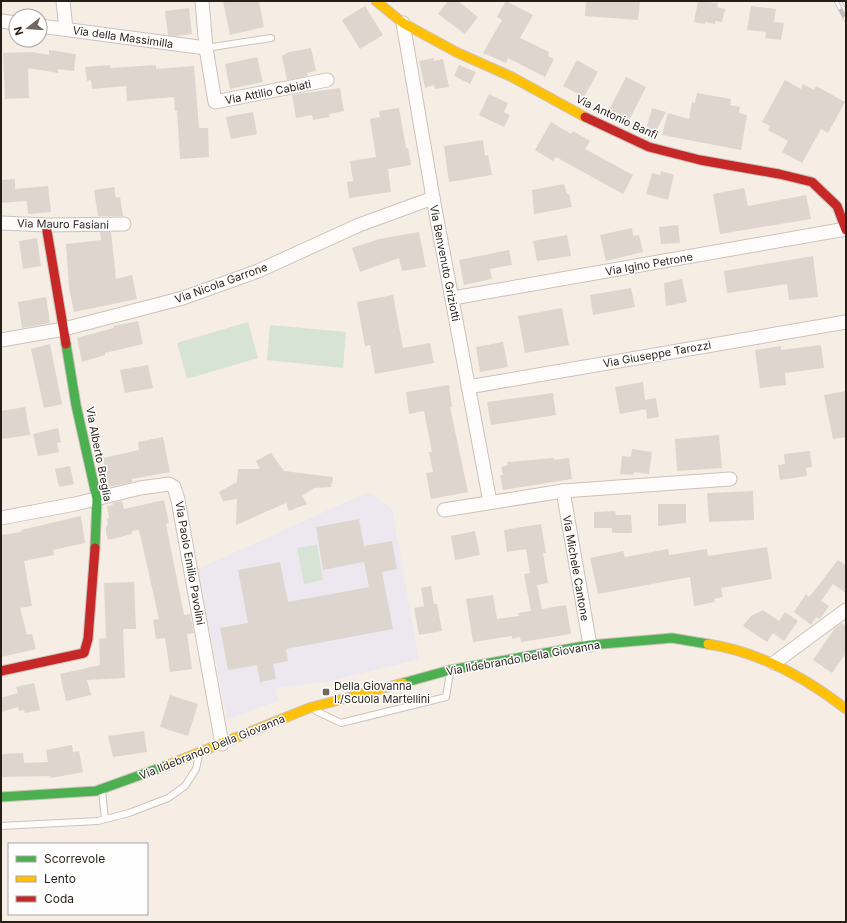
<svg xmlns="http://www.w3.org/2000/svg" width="847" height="923" viewBox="0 0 847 923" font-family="Inter,sans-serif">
<rect width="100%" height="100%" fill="#f6ede4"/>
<path fill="#ede8f0" d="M368,492L392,509L419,659L330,681L276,688L279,700L227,720L198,569Z"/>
<g fill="#d7e3d4">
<path d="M248,322L258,358L187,379L177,343Z"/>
<path d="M270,325L346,332L343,368L267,360Z"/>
<path d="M317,545L323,580L304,584L297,548Z"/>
</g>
<g fill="#ded6ce">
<path d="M223,1H259L264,27L230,35Z"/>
<path d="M448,1H458L478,17L465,34L438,14Z"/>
<path d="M506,1L533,15L520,38L549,52L548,56L554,59L545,77L508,58L506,63L483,53L502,20L497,17Z"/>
<path d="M586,1H640L638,20L585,16Z"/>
<path d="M698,1L718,3L717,7L725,9L722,22L715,21V24L705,22V24L694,22Z"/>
<path d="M365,6L383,35L360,49L342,20Z"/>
<path d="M751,6L776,9L774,22L784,23L781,40L765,38L766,32L747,30Z"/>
<path d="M189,8L192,34L176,36L168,35L165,11Z"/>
<path d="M311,48L316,71L307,73L308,76L287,80L282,56L289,52Z"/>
<path d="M49,50L76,54L74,71L58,69V73L28,68L29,98L5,99L3,53L32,52L49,55Z"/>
<path d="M257,57L263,82L230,89L225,64Z"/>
<path d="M434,58V61L443,59L449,87L435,89L434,85L425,88L419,61Z"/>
<path d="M577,60L598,72L584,97L563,86Z"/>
<path d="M110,65V68L156,65V69L194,66L199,128H208L209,157L180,159L177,111H175L174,97L127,101L126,86L92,89L91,80L87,81L85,67Z"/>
<path d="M459,65L476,72L470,84L454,76Z"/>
<path d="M626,77L646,87L628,122L608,112Z"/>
<path d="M785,80L801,89L803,84L814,90L816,86L845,102L828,133L821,129L802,163L782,152L788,141L768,130L770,126L762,122Z"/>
<path d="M340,88L344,111L329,114L330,117L313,120L312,115L296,118L292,95Z"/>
<path d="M697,93L731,99L730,105L740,107L739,113L747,115L741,150L662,135L668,113L689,119L692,102L695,103Z"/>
<path d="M489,94L508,103L504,112L510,115L504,127L479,115Z"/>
<path d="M399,108L406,148H408L411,165L388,169L391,192L349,198L347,182L353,181L350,161L376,157L370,119L380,117L379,111Z"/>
<path d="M652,108L666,112L655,133L646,130Z"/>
<path d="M253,112L257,134L231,139L226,117Z"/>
<path d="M551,122L571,134L573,131L590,141L585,149L633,175L623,194L556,157L553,161L535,150Z"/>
<path d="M483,140L485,156L488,155L492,175L449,182L444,146Z"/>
<path d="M661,171L674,175L668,200L646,194L652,173L660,175Z"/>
<path d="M15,179V189L48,186L51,212L28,214L27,201L1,203V180Z"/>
<path d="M564,184L567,194H569L572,207L534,214L532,190Z"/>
<path d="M114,187L116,198L120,197L123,216H98L94,190Z"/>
<path d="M744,188L748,206L806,195L811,219L720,234L713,194Z"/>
<path d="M678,225L680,243L661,244L659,227Z"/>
<path d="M632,228L633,236L639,235L643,252L606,261L600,235Z"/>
<path d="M100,232H111L116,279L132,275L137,299L74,312L69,288L66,244L101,240Z"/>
<path d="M419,232L426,267L402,271L399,258L360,272L352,248L379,239Z"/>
<path d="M567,235L571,256L537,261L533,241Z"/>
<path d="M37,238L41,266L23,269L19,241Z"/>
<path d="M509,250L512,265L490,269L492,279L464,285L459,260Z"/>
<path d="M813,256L818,297L789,300L787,284L727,293L724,271Z"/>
<path d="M682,279L687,302L666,306L664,283Z"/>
<path d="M631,288L635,307L593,315L590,295Z"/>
<path d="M393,295L403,348L430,343L434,363L375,374L370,345L365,346L357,302Z"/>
<path d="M46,297L50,323L22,328L18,302Z"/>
<path d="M562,308L569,345L525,353L518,316Z"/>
<path d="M138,321L143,344L105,353V355L82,362L77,338L114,328L113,326Z"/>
<path d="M503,342L508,367L480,372L476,347Z"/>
<path d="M50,344L62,404L44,408L31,349Z"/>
<path d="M821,345L824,368L785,373L786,385L760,388L755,350L781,346V350Z"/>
<path d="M148,365L153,388L125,393L120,370Z"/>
<path d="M643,382L645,400L656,398L659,417L647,419L646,409L620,414L615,387Z"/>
<path d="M449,385L452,407H450L468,492L431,499L426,473L433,472L429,452H432L424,411L409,414L406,392Z"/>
<path d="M846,391V437L833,439L824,395Z"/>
<path d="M553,393L556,415L491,425L487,402Z"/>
<path d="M25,407L30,435L1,439V411Z"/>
<path d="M58,428L61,442L57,443L59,452L38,456L33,434Z"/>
<path d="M719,435L722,468L677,471L675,439Z"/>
<path d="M163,437L170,472L132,479V482L109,487L103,458L139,450L138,442Z"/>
<path d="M632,449L652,452L649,474L634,472L633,475L620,474L622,456L631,457Z"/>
<path d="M810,451L812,467L806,468L807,476L780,480L778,465L785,464L784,454Z"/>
<path d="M271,453L284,471L333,477L331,487L314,488L302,496L307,504L289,511L286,503L236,525L237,499L223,501L219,492L237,482L238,469H260L256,461Z"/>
<path d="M554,458V460L569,458L572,479L503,490L500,475H503L501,467L508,465L507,462Z"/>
<path d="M70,466L74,484L59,487L55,469Z"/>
<path d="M753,491L754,520L709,522L707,493Z"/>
<path d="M164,500L169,523L166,524L184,615L190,614L194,633L187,634L192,669L170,672L165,638L156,639L153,620L159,619L139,530L132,531V534L108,540L106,533V526L108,525L107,519L109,518L107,506L113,505L112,503L122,501L124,509Z"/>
<path d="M658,504H686V523L658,526Z"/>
<path d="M615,511L616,515H631L632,533H612V528H594V512Z"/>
<path d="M81,516L85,543L53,550L54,555L24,561L32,606L20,608L27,635L32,634L36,649L1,657V535L21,532V530Z"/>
<path d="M359,519L364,546L392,541L397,569L382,572L393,629L286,649L288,661L273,664L276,679L260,682L257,665L228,670L220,628L248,623L238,570L280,562L288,602L369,587L364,562L323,570L316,527Z"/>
<path d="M541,524L546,553H543L548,583L537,585L542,609L566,605L571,634L521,642L520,637L512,639V636L473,642L466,599L493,595L497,619L519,616L518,613L531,611L524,574L530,573L526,549L507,552L504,530Z"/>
<path d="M475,531L480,555L455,560L451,536Z"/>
<path d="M767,547L772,579L721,588L723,597L714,599L715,602L694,606L690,577L598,594L590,558L623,551L625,557L668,549L669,555L707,549L708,556Z"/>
<path d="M838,560L846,565V593L833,584L821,601L829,606L820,619L816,617L811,625L794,612L806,594L809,597L814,591Z"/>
<path d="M134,582L136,629H123L125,678L87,680L91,695L66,701L60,674L100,665L99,639L106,638L104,583Z"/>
<path d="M431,586L434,604H437L442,631L419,635L414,608L424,606L421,588Z"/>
<path d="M763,610L779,621L785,612L798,621L784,641L773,633L767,642L743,626L751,616Z"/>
<path d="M842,623L846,626V653L832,673L813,660L835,628Z"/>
<path d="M34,683L40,710L25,713L24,710L19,711L18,707L1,712V698L18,693L16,687Z"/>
<path d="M170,695L198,704L188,736L160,727Z"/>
<path d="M144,731L147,752L113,757L108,736Z"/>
<path d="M72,745L73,752L79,751L83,772L51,778L50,776L1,777V754L23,753L24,763L48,762L46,750Z"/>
</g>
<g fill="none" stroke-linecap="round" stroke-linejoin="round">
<defs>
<g id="lane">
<path d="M206,48L271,38"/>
<path d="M316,711L341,723L446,697L450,673"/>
<path d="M102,791L105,819"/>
<path d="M1,826L98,821L129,813L168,798L185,786L196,769L199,755"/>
</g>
<g id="street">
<path d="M63,1L66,29"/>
<path d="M202,1L206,48L215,102L327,80"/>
<path d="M1,21L16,23"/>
<path d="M403,23L433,198L490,502"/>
<path d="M40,26L206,48"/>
<path d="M1,223L46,225L124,224"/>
<path d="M453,298L846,229"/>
<path d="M1,340L64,329L183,298L258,271L359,225L433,198"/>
<path d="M468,387L846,322"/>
<path d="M563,491L590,645"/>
<path d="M444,510L563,491L730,479"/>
<path d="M1,518L75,504L140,488L169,484L174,487L178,500L222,744"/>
<path d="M774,663L846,610"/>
</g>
<g id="fast">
<path d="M66,344L76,405L97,499L95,548"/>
<path d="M403,683L450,670L590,645L672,638L708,644"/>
<path d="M1,797L96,791L168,765"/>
</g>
<g id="slow">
<path d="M376,1L403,23L456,52L512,77L585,117"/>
<path d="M708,644C760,652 805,677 846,709"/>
<path d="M168,765L309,708L403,683"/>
</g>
<g id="jam">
<path d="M585,117L649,147L700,160L779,174L812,182L837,206L846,230"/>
<path d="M46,225L66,344"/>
<path d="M1,671L84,653L88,639L95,548"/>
</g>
</defs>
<use href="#lane" stroke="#cbc3bb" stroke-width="8"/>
<use href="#street" stroke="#cbc3bb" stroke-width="15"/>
<use href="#fast" stroke="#cbc3bb" stroke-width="11"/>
<use href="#slow" stroke="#cbc3bb" stroke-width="11"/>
<use href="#jam" stroke="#cbc3bb" stroke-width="11"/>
<use href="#lane" stroke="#fefcfb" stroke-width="6"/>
<use href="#street" stroke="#fefcfb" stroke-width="13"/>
<use href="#fast" stroke="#4caf50" stroke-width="9"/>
<use href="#slow" stroke="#ffc107" stroke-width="9"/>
<use href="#jam" stroke="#c62828" stroke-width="9"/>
<defs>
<g id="rail">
<path d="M836,1L846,20"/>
<path d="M844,1L846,5"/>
</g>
</defs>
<use href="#rail" stroke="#c0bdbb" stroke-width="4.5"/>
<use href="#rail" stroke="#fefefe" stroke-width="3" stroke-dasharray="9" stroke-linecap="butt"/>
</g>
<rect fill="#6f675f" stroke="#fefefe" stroke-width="1.5" x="322" y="688" width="8" height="8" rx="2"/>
<g text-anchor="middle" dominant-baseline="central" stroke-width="3" stroke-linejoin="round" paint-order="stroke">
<g font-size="11" fill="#261f17" stroke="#fefefe">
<text transform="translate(123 37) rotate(8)">Via della Massimilla</text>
<text transform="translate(268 92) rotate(-11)">Via Attilio Cabiati</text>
<text transform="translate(617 117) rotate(25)">Via Antonio Banfi</text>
<text transform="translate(63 224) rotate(1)">Via Mauro Fasiani</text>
<text transform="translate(445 263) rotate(79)">Via Benvenuto Griziotti</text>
<text transform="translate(649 264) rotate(-10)">Via Igino Petrone</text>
<text transform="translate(221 283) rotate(-20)">Via Nicola Garrone</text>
<text transform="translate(657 354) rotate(-10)">Via Giuseppe Tarozzi</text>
<text transform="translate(99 454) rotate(79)">Via Alberto Breglia</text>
<text transform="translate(190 563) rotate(80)">Via Paolo Emilio Pavolini</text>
<text transform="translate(576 568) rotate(80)">Via Michele Cantone</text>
<text transform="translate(523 658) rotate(-10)">Via Ildebrando Della Giovanna</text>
<text transform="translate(212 747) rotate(-22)">Via Ildebrando Della Giovanna</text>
</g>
<g font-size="11" fill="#261f17" stroke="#fefefe" text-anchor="start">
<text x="334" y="686">Della Giovanna<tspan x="334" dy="13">I./Scuola Martellini</tspan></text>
</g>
</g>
<rect width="847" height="923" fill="none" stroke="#261f17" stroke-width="4"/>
<rect x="8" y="843" width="140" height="72" fill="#fefefe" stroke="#a8a5a2"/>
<rect x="16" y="856" width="20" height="6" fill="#4caf50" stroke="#a8a5a2"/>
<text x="44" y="863" font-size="12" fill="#261f17">Scorrevole</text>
<rect x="16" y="876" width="20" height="6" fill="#ffc107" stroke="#a8a5a2"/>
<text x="44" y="883" font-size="12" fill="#261f17">Lento</text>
<rect x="16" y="896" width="20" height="6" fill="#c62828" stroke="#a8a5a2"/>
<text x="44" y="903" font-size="12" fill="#261f17">Coda</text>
<g transform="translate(28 28) rotate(253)"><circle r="19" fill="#fefefe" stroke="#a8a5a2"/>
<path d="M0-3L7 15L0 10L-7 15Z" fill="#6f675f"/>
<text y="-6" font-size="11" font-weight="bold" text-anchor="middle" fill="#261f17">N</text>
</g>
</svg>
